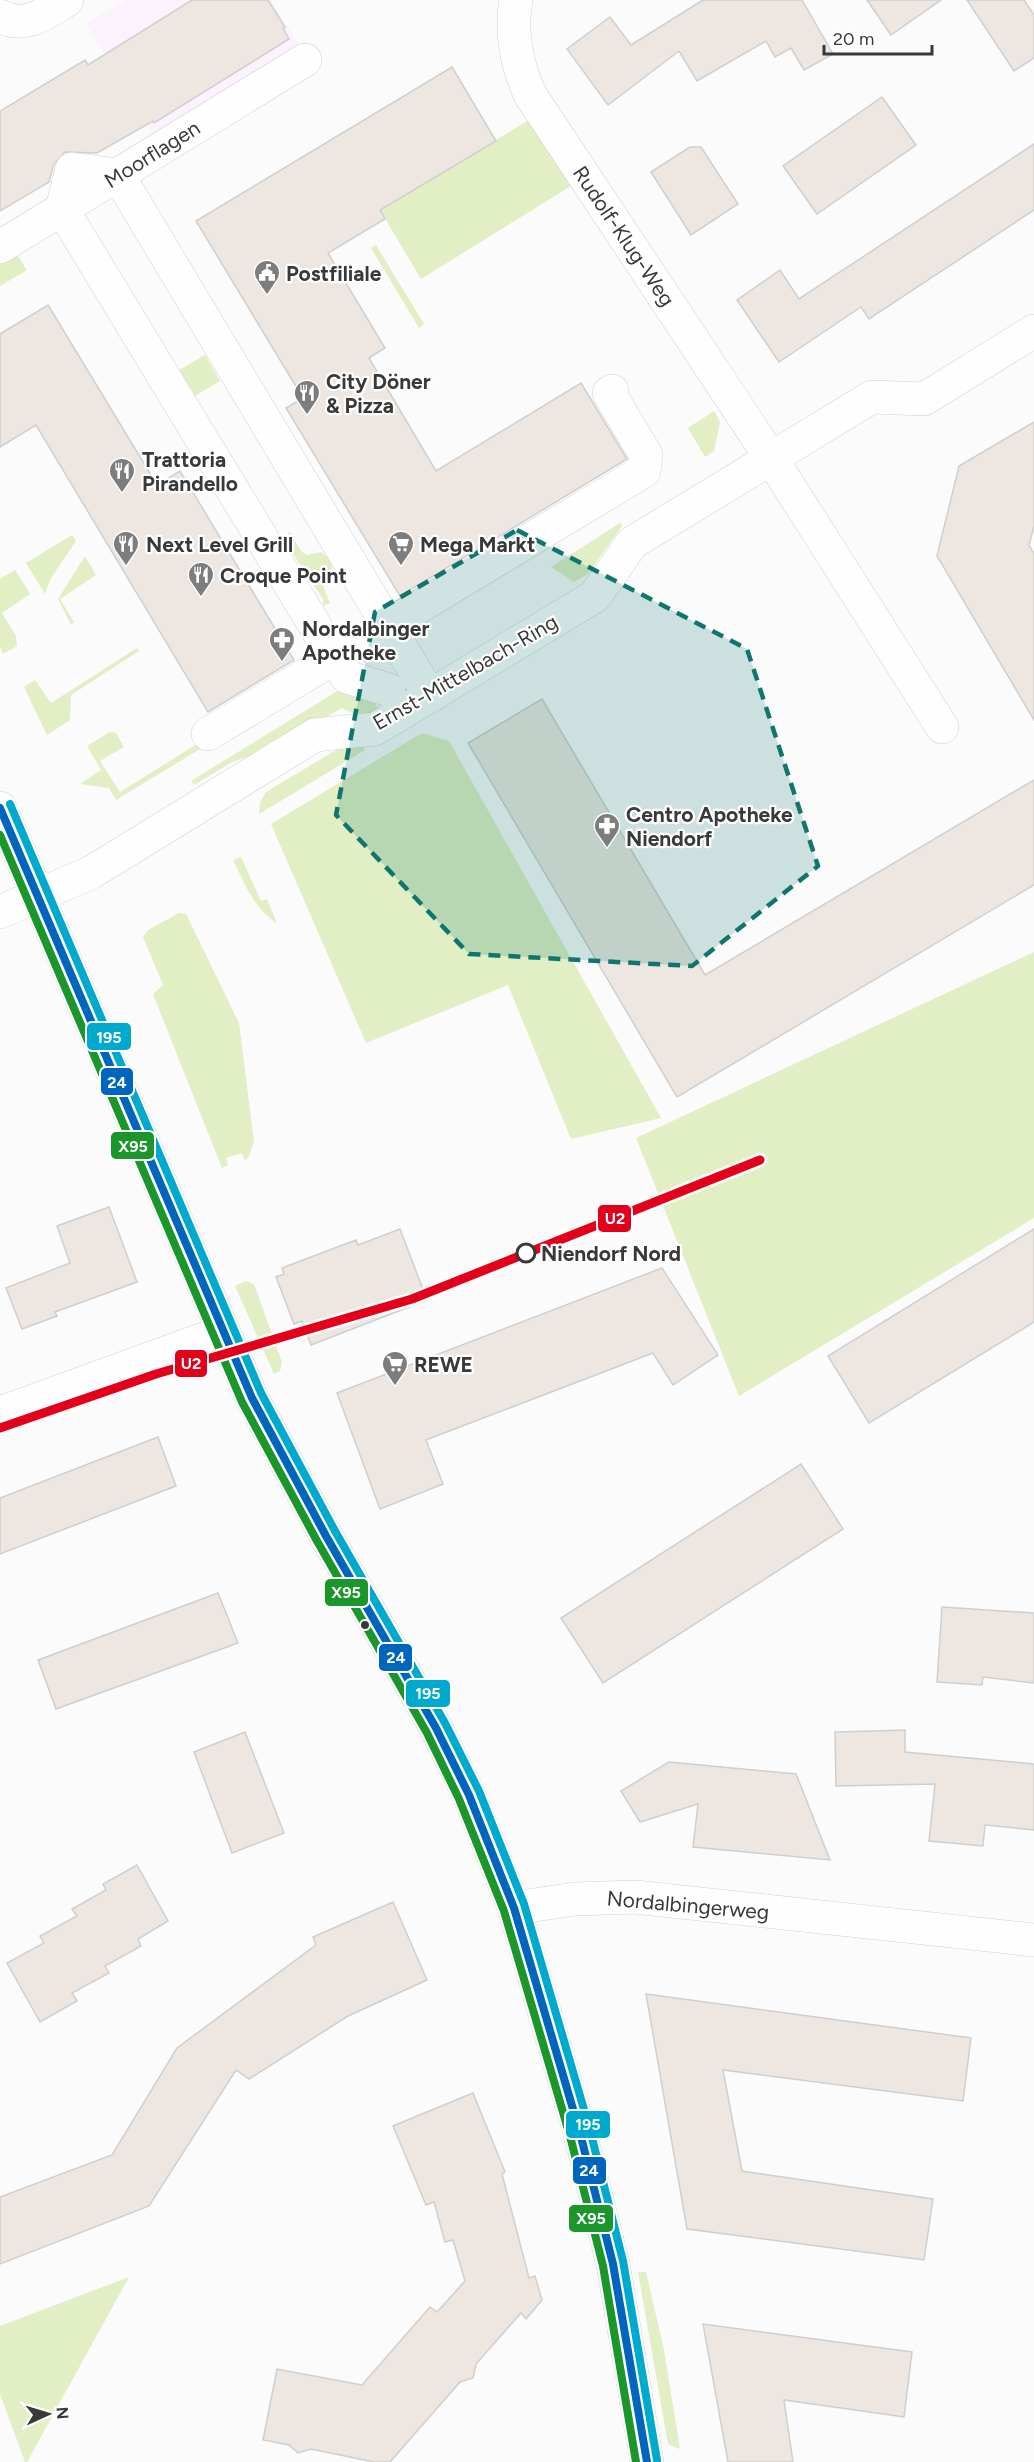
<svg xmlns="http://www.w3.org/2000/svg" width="1034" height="2462" viewBox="0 0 1034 2462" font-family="Figtree,sans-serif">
<rect width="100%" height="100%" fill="#fbfbfc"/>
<path fill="#fcf2fd" d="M125,0H271L303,52L158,142L86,24Z"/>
<g fill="#e2eec3">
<path d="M529,120L571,186L421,279L380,210Z"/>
<path d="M376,245L424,324L419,328L371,248Z"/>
<path d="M16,253L27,270L0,286V262Z"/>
<path d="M205,355L220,381L195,396L179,370Z"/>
<path d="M714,411L720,422L714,451L705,457L688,428Z"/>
<path d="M620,523L622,526L589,573L574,582L551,567Z"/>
<path d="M289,531L301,551L307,555L321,552L331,560L332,574L323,586L330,603L323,606V599L287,545Z"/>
<path d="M72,535L76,541L51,578L45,594L26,563Z"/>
<path d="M85,556L96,575L60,599L74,622L71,625L58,599Z"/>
<path d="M15,570L30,594L2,613L16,636L17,646L3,654L0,647V579Z"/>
<path d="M137,648L139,651L71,695L70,720L47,735L24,687L35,680L51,703Z"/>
<path d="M344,687L365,689L380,711L360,717L342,708L273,748L232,762L194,785L191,781Z"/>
<path d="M110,732L116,733L124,747L100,761L120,792L197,744L200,749L116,800L109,788L80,784L101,770L87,746Z"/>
<path d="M422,733L449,741L661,1118L571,1139L508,985L366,1043L271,824Z"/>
<path d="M353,740L361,742L365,750L259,814L260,803L266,792Z"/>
<path d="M241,857L261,901L267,899L277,923C254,909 245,884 233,860Z"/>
<path d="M179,913L186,914L239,1023L254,1142L248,1158L245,1160L242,1153L226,1158L228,1165L222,1168L153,994L163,985L143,937L148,930Z"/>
<path d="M1034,952V1218L739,1396L636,1138Z"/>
<path d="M246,1281L254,1284L282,1362L280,1371L274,1374L235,1286Z"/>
<path d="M638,2272H646L664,2350L680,2449L668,2444Z"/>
<path d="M129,2277L27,2462H25L0,2394V2326Z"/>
</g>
<g fill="#eee6e0" stroke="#cfcfcf" stroke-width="1.5">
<path d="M192,0H268L285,27L283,28L289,39L154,123L153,121L97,153L65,152L54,164L49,182L0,211V111L85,60L88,65Z"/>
<path d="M703,0H802L833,54L804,70L791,48L775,57L766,41L697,81L679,51L608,105L567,49L610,17L631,45Z"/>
<path d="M867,0H941L891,35Z"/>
<path d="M967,0H1024L1034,15V58L1014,71Z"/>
<path d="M452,67L496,141L380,210L385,219L328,253L385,348L369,358L436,471L581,383L627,459L400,596L286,408L303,398L196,221Z"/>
<path d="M882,97L916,145L817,214L783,166Z"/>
<path d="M1034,144V210L869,319L861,307L779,362L737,300L780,270L799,299Z"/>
<path d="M690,147H701L738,204L691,235L651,172Z"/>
<path d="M48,305L157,485L180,471L294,660L208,712L36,425L0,447V334Z"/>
<path d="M1034,422V526L1029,545L1034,554V720L937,556L959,466Z"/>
<path d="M542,699L705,975L1034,780V885L677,1097L468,743Z"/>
<path d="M109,1207L137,1282L55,1312L57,1316L22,1329L6,1288L70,1263L57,1226Z"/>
<path d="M400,1229L427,1300L311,1345L302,1321L294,1324L276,1277L284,1274L282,1268L356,1240L358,1245Z"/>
<path d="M1034,1229V1322L869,1423L828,1356Z"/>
<path d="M662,1268L718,1355L673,1385L653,1353L426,1440L443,1484L380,1509L337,1393Z"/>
<path d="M158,1437L176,1486L0,1554V1498Z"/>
<path d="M801,1464L843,1529L603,1683L561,1618Z"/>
<path d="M218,1593L238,1643L56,1709L38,1660Z"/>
<path d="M942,1607L1034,1613V1683L983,1677L982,1685L937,1682Z"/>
<path d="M905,1730V1752L1034,1764V1830L985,1825L983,1846L929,1841L935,1784L836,1786L835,1732Z"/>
<path d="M245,1732L284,1833L232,1853L194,1752Z"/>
<path d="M669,1762L796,1774L830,1860L693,1847L698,1804L640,1822L621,1791Z"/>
<path d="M137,1865L168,1921L138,1939L141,1946L105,1966L109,1973L72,1993L77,2001L40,2022L7,1963L44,1943L40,1936L77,1916L72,1909L106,1890L103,1884Z"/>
<path d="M393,1902L427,1980L348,2016L249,2079L236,2070L149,2206L0,2264V2197L112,2155L177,2048L316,1945L313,1937Z"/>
<path d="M646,1994L971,2038L963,2101L723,2070L742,2171L933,2199L924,2260L687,2229Z"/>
<path d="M473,2093L505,2172L502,2174L529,2278L535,2276L542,2300L526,2319L521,2313L476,2364L473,2378L460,2382L390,2462H374L311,2449L298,2453L289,2445L263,2440L277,2369L362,2385L430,2307L437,2312L465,2281L453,2240L445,2242L434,2202L426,2205L393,2126Z"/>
<path d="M703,2324L912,2352L904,2417L784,2400L793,2462H728Z"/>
</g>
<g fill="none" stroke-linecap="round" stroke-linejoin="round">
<defs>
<g id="street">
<path d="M516,0C510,32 517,67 531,96L771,458L942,727"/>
<path d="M0,16C25,30 46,13 67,0"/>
<path d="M0,247L305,60"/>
<path d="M389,690L347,677L334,657L62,209L72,169L118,175L430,696"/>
<path d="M208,734L644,471L646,455L609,393L612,391"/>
<path d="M0,912L92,872L315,735L375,729L595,596L632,543L872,397L924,399L1034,331"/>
<path d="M514,1908L575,1899L635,1897L1034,1940"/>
</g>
<g id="secondary">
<path d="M0,808L252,1398L326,1536L436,1728L469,1795L514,1908L580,2133L613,2264L647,2462"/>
<path d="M0,1413L223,1332"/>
</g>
</defs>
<use href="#street" stroke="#d1d1d2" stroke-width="34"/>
<use href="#secondary" stroke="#d1d1d2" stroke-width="34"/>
<use href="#street" stroke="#fefeff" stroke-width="33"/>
<use href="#secondary" stroke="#fefeff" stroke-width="33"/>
<defs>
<path id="bus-1" d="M0,808L252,1398L326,1536L436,1728L469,1795L514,1908L580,2133L613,2264L647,2462"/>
<path id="bus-2" d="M0,835L242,1402L317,1541L427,1733L459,1799L504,1911L570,2136L603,2266L636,2462"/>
<path id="bus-3" d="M10,804L261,1393L335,1531L445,1723L479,1791L524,1904L590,2130L623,2261L657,2460"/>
</defs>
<use href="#bus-1" stroke="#fff" stroke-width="12"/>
<use href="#bus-2" stroke="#fff" stroke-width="12"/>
<use href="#bus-3" stroke="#fff" stroke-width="12"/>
<use href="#bus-1" stroke="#0065bd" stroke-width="8"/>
<use href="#bus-2" stroke="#1a962b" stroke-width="8"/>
<use href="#bus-3" stroke="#00a9ce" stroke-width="8"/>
<defs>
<path id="metro-1" d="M0,1428L156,1374L412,1299L760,1160"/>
</defs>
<use href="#metro-1" stroke="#fff" stroke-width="14"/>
<use href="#metro-1" stroke="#e2001a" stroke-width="9"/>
</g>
<path fill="#0f766e" fill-opacity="0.2" stroke="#0f766e" stroke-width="4.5" stroke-dasharray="12 8" stroke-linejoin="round" d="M517,530L747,649L818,866L692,966L469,954L336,815L375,612Z"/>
<defs>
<symbol id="civic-pin" viewBox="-11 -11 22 30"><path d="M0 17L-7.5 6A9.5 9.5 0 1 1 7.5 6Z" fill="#7d7d7d" stroke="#fff"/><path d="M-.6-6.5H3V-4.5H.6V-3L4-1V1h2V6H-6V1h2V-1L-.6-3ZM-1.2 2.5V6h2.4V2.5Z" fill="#fff"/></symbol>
<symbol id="restaurant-pin" viewBox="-11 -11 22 30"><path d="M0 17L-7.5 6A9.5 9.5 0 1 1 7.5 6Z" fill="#7d7d7d" stroke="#fff"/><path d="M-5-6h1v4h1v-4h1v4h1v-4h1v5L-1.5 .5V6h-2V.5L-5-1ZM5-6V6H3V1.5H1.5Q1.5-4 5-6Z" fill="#fff"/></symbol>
<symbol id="supermarket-pin" viewBox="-11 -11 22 30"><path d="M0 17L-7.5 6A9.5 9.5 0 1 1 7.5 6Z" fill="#7d7d7d" stroke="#fff"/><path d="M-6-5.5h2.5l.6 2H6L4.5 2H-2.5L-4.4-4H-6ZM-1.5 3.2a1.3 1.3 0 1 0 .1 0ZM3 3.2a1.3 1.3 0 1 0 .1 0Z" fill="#fff"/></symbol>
<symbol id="pharmacy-pin" viewBox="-11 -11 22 30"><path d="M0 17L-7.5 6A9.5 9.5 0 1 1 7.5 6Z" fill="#7d7d7d" stroke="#fff"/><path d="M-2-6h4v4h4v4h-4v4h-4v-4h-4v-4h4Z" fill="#fff"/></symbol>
</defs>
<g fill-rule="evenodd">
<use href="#civic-pin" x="252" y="258" width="30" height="40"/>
<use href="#restaurant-pin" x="292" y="378" width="30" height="40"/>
<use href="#restaurant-pin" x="107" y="456" width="30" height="40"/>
<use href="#restaurant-pin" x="111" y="529" width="30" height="40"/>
<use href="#supermarket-pin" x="386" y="529" width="30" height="40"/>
<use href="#restaurant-pin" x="186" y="560" width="30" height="40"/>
<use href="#pharmacy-pin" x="267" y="625" width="30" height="40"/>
<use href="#pharmacy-pin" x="592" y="811" width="30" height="40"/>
<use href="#supermarket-pin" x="380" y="1349" width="30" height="40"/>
</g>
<circle fill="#fff" stroke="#393939" stroke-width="3" cx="526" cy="1253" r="9"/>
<circle fill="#393939" stroke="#fff" stroke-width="2" cx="365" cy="1625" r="5"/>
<g text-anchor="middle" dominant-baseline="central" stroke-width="4.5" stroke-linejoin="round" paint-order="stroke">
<g font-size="21" fill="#393939" stroke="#fff">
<text transform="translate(152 154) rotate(-32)">Moorflagen</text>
<text transform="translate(624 236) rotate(56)">Rudolf-Klug-Weg</text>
<text transform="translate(465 672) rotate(-30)">Ernst-Mittelbach-Ring</text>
<text transform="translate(688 1905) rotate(5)">Nordalbingerweg</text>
</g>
<g font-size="21" font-weight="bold" fill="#393939" stroke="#fff" text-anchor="start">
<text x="286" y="273">Postfiliale</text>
<text x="326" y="381">City Döner<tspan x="326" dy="24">&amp; Pizza</tspan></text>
<text x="142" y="459">Trattoria<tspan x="142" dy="24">Pirandello</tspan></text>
<text x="146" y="544">Next Level Grill</text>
<text x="420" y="544">Mega Markt</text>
<text x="220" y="575">Croque Point</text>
<text x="302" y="628">Nordalbinger<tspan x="302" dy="24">Apotheke</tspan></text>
<text x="626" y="814">Centro Apotheke<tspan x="626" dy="24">Niendorf</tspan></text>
<text x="414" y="1364">REWE</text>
</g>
<g font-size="21" font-weight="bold" fill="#393939" stroke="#fff" text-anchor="start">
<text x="541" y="1253">Niendorf Nord</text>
</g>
</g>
<g stroke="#fff" stroke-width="2">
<rect x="86" y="1022" width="46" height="29" rx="6" fill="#00a9ce"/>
<rect x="100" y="1067" width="34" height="29" rx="6" fill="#0065bd"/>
<rect x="110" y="1131" width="45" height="29" rx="6" fill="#1a962b"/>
<rect x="597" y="1204" width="35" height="29" rx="6" fill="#e2001a"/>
<rect x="174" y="1349" width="34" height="29" rx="6" fill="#e2001a"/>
<rect x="324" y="1578" width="45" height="29" rx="6" fill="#1a962b"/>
<rect x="378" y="1643" width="35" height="29" rx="6" fill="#0065bd"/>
<rect x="405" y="1679" width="46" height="29" rx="6" fill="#00a9ce"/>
<rect x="565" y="2110" width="46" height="29" rx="6" fill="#00a9ce"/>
<rect x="572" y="2156" width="35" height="29" rx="6" fill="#0065bd"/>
<rect x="568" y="2204" width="46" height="29" rx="6" fill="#1a962b"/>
</g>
<g font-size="16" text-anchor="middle" font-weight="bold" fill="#fff">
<text x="109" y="1043">195</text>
<text x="117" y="1088">24</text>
<text x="133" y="1152">X95</text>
<text x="615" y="1224">U2</text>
<text x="191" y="1369">U2</text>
<text x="346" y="1598">X95</text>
<text x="396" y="1663">24</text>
<text x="428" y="1699">195</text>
<text x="588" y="2130">195</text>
<text x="589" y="2176">24</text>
<text x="591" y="2224">X95</text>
</g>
<g transform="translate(48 2414) rotate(86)" stroke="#ffffff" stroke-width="4.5" paint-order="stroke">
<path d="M0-4.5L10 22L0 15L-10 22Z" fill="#393939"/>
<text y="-9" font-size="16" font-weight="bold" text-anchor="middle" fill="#393939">N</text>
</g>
<path d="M824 45v9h108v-9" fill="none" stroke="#393939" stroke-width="3"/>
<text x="833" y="45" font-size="18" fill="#393939" stroke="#ffffff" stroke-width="4.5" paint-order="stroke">20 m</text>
</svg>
